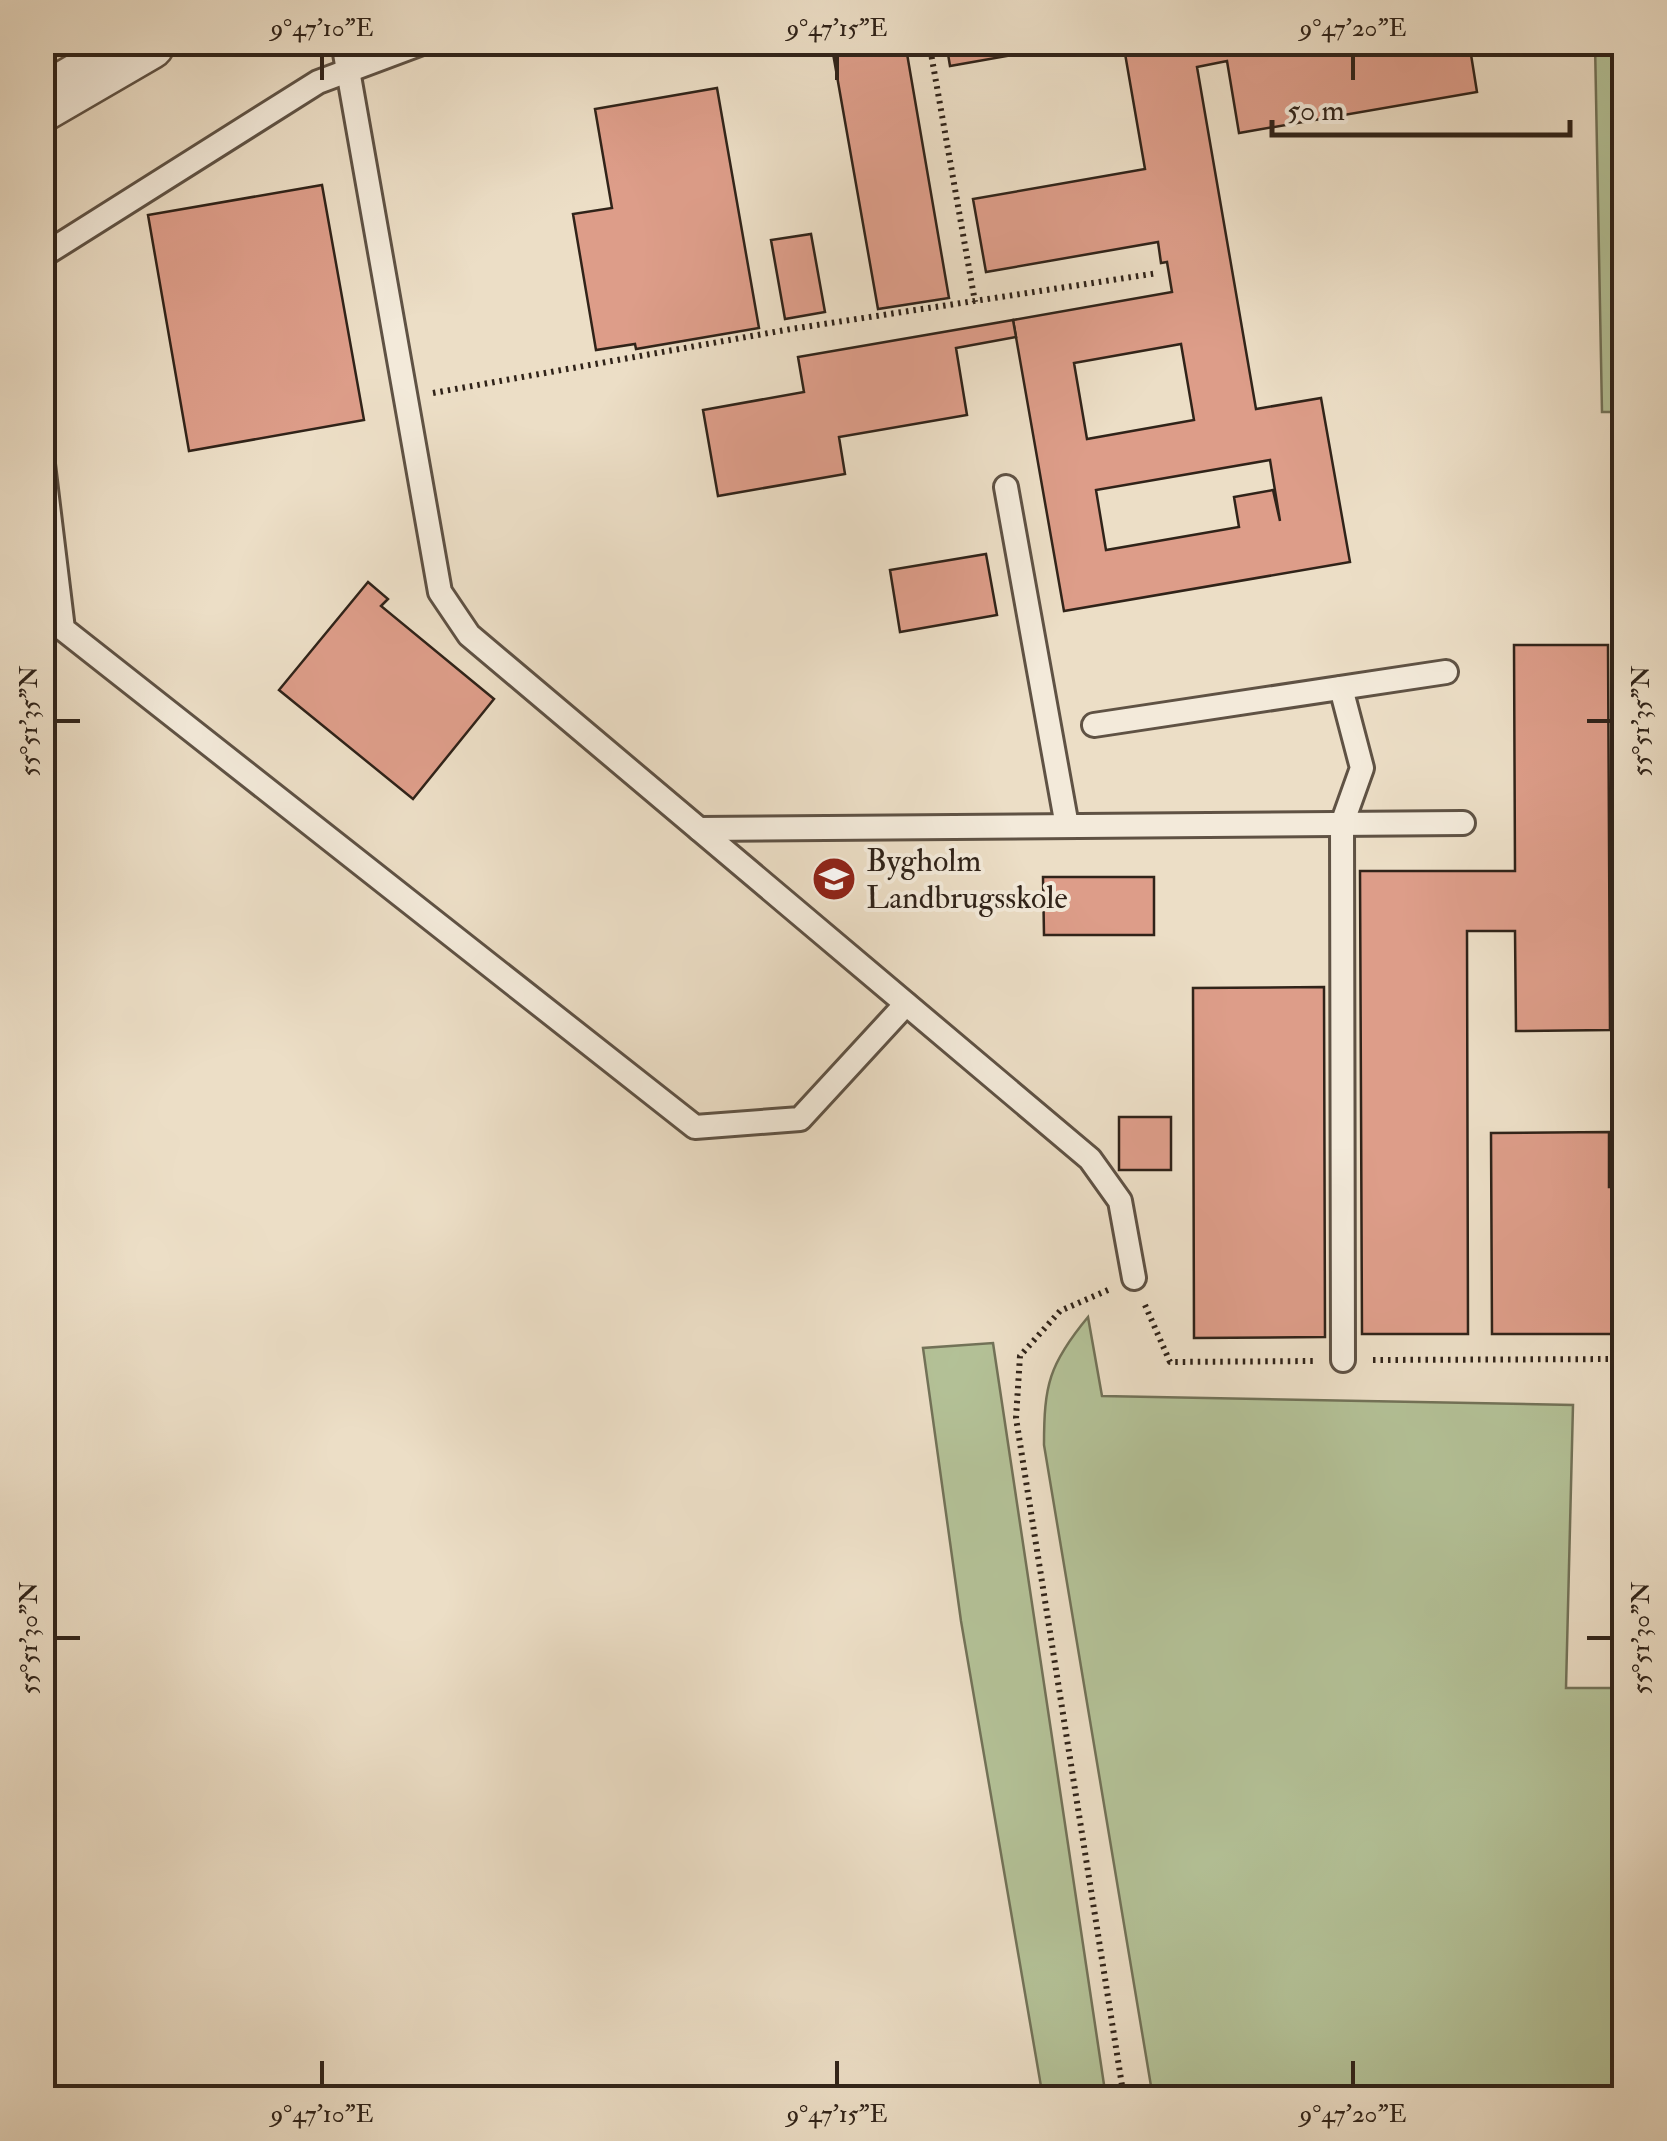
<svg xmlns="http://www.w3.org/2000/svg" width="1667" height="2141" viewBox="0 0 1667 2141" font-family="'IM FELL Double Pica',serif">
<rect width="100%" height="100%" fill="#ecdec6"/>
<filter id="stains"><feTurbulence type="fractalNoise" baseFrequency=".002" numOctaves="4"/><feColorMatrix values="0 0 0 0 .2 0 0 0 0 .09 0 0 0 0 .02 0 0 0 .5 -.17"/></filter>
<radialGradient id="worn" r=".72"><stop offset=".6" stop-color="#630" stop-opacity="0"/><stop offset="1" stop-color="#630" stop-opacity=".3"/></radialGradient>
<g fill="#b4c298" stroke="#727258" stroke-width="2.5">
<path d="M1595,43H1624V412H1602Z"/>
<path d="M1088,1317L1102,1396L1573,1405L1566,1688H1624V2098H1153L1044,1445C1044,1385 1049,1364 1088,1317Z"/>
<path d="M993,1343L1106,2098H1043L961,1621L923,1348Z"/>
</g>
<g fill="#dd9d89" stroke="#302319" stroke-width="2.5" fill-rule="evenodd">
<path d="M831,42H905L949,298L878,309Z"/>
<path d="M946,42H1085L950,66Z"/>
<path d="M1123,42H1469L1477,92L1239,133L1227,61L1197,67L1256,409L1321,398L1350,562L1064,611L1013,320L1172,292L1167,262L1161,263L1158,242L986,272L973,199L1145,169ZM1181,344L1194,420L1087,439L1074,363ZM1270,460L1280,521L1273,490L1234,497L1239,527L1106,550L1096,490Z"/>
<path d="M717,88L759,328L636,349L635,344L596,350L573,214L612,208L595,109Z"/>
<path d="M322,185L364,420L189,451L148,215Z"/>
<path d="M811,234L825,312L785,319L771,240Z"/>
<path d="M1013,320L1016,337L956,348L967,415L839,437L845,474L718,496L703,410L804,392L798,357Z"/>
<path d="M986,554L997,615L900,632L890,570Z"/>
<path d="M368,582L388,599L381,606L494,699L413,799L279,690Z"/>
<path d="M1514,645H1608L1610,1030L1516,1031L1515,931H1467L1468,1334H1362L1360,871H1515Z"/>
<path d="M1043,877H1154V935H1044Z"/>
<path d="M1324,987L1325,1337L1194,1338L1193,988Z"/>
<rect x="1119" y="1117" width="52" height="53"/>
<path d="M1609,1132V1187H1624V1334H1492L1491,1133Z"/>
</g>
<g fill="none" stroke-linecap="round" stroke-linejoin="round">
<defs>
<g id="service">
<path d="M343,42L440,592L469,635L1090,1159L1120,1201L1134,1278"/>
<path d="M42,256L318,82L425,42"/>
<path d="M42,456L63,629L695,1127L800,1119L906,1004"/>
<path d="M1006,487L1067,826"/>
<path d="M1341,688L1362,768L1342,824L1343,1360"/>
<path d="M1094,725L1446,672"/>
<path d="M699,829L1463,823"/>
</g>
<path id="tertiary" d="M42,103L147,42"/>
</defs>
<use href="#service" stroke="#5f5244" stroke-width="28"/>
<use href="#tertiary" stroke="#5f5244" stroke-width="60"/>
<g stroke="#302319" stroke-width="6" stroke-dasharray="2.5 5" stroke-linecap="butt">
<path d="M929,42L975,302"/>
<path d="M433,393L791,329L1158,273"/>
<path d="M1108,1290L1060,1311L1020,1356L1016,1418L1124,2098"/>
<path d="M1145,1305L1170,1362L1315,1361"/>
<path d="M1373,1360L1624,1359"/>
</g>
<use href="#service" stroke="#f3eada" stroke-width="22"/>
<use href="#tertiary" stroke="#f3eada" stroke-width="55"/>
</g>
<path fill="none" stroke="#302319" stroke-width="4" d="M322,55V80M837,55V80M1353,55V80M55,721H80M1587,721H1612M55,1638H80M1587,1638H1612M322,2061V2086M837,2061V2086M1353,2061V2086"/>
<defs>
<symbol id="university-disc" viewBox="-11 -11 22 22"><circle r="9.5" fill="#8f2418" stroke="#f3eada"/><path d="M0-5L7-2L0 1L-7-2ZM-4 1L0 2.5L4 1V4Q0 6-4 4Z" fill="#fff"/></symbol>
</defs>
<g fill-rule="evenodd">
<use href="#university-disc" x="809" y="854" width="50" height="50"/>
</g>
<g text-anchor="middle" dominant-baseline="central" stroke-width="8" stroke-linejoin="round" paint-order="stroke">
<g font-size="32" fill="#302319" stroke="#f3eada" text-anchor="start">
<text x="866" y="861">Bygholm<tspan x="866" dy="37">Landbrugsskole</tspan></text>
</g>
</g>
<rect width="1667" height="2141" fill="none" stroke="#ecdec6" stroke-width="110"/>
<path d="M1272 120v15h298v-15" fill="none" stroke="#302319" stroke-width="5"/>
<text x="1287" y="120" font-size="30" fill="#302319" stroke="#f3eada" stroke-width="8" paint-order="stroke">50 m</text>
<rect x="55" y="55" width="1557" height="2031" fill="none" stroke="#302319" stroke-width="4"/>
<g font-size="25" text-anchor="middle" fill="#302319">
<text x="322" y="36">9°47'10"E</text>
<text x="837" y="36">9°47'15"E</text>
<text x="1353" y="36">9°47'20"E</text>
<text transform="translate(28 721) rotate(-90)" y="9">55°51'35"N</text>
<text transform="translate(1640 721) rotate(-90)" y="9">55°51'35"N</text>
<text transform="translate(28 1638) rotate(-90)" y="9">55°51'30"N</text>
<text transform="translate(1640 1638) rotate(-90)" y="9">55°51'30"N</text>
<text x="322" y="2122">9°47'10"E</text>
<text x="837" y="2122">9°47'15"E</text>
<text x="1353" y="2122">9°47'20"E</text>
</g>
<rect width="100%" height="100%" filter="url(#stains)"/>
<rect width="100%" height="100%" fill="url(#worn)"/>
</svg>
